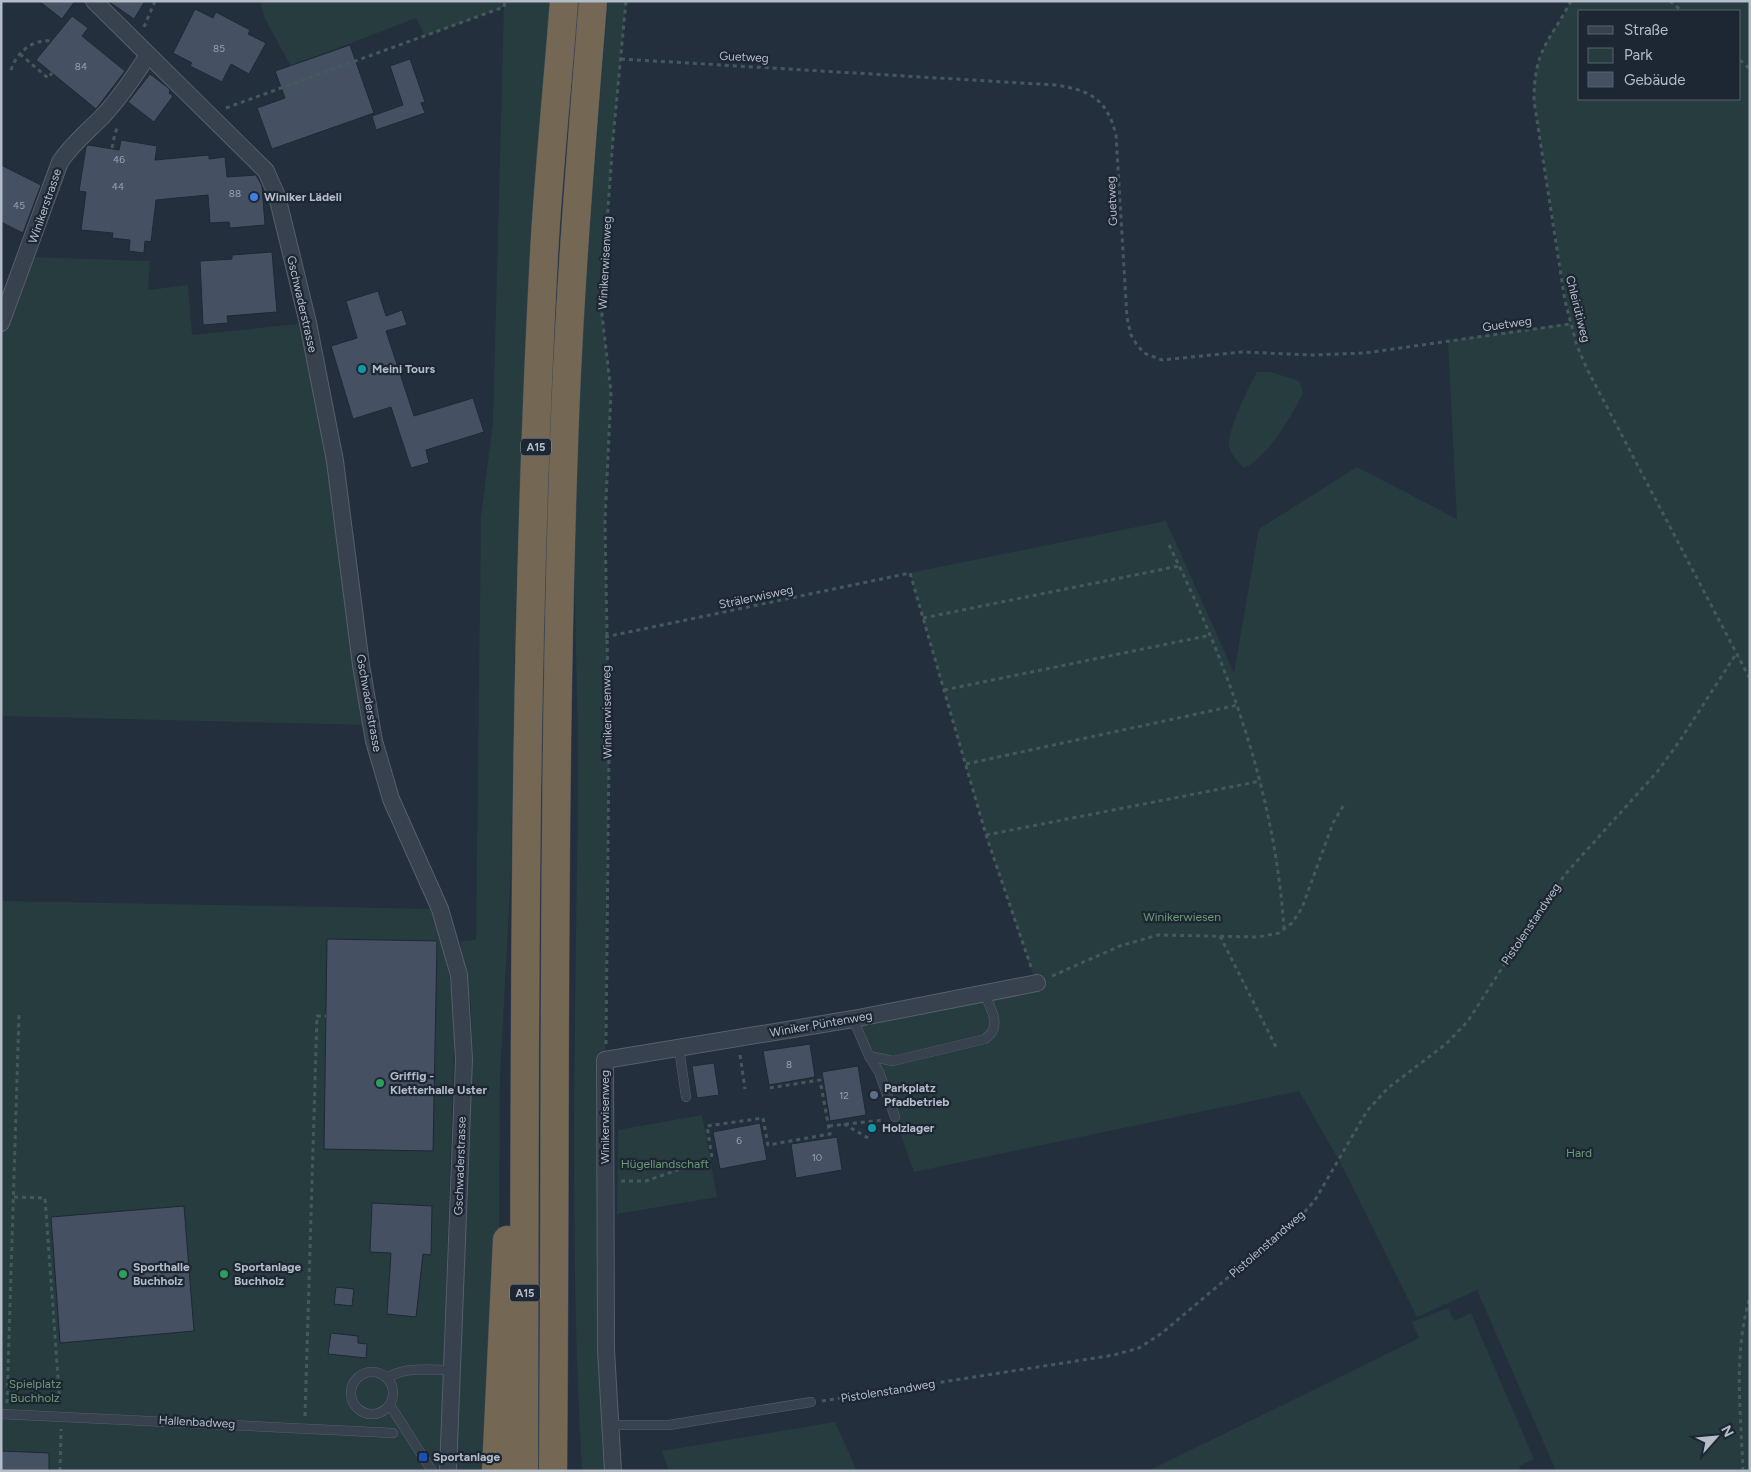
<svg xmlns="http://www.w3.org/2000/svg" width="1751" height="1472" viewBox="0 0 1751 1472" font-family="Figtree,sans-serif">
<rect width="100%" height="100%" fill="#242f3e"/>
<g fill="#263c3f" fill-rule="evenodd">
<path d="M260,1H551L524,377L516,601L511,868L500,1079L499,1240L487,1471H456L472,1059L471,1005L460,941L476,940L481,518L493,423L504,7L425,36L416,18L291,66L265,19Z"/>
<path d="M608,1H626L613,139L602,292V315L611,392L605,521L609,749L605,1060L613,1471H582C569,1247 575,1022 578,798C579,705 573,611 575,518C579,345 594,173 608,1Z"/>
<path d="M1571,1H1750V1471H1556L1477,1290L1417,1317L1339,1160L1299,1091L914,1172L879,1072L853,1019L1036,983L986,835L910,573L1166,521L1234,673L1259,529L1357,467L1457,519L1448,341L1570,323L1534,101C1534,49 1549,43 1571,1ZM1580,11H1740V99H1580Z"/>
<path d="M27,257L150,261L148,290L188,285L192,335L308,323L372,725L1,716V323Z"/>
<path d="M1257,372H1271L1299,381L1303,393C1290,418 1269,456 1244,468C1238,462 1231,455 1229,445C1227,432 1249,385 1257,372Z"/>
<path d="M1,901L440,909C442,945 451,980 455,1016L440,1471H1Z"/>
<path d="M702,1115L717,1197L617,1214L618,1130Z"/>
<path d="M1448,1308L1454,1321L1471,1313L1534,1459L1519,1466L1521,1471H1148L1419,1338L1412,1322Z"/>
<path d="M835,1422L857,1471H669L662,1451Z"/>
</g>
<g fill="#455162" stroke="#1f2835">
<path d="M39,1H75L62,19Z"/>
<path d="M108,1H145L134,19Z"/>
<path d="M195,9L213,18L216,12L250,30L248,34L266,43L249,74L231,64L222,82L190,66L192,63L173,53Z"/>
<path d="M72,16L88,28L82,36L125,71L96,109L36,60Z"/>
<path d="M350,45L374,113L272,149L257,108L285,98L275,71Z"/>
<path d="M410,59L425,102L421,103L425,113L376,130L372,116L403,105L390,66Z"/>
<path d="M150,74L167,87L170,90L169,93L173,96L154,122L128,102Z"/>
<path d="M121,140L157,146L155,160L209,155V159L225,157L227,177L256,175L262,186L265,225L230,228L229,222L210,223L208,195L156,200L151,242L145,241L144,253L129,251L130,240L112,238L113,233L81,230L86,192L79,191L86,147L88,145L119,150Z"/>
<path d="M1,165L41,185L23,233L1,222Z"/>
<path d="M272,252L277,312L227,316L228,323L203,325L200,261L232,259V255Z"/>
<path d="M378,291L386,316L402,310L407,325L386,331L414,416L473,398L484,432L426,450L429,463L411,468L391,407L353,419L331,346L357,338L346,301Z"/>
<path d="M327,939L437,941L433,1151L324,1149Z"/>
<path d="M810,1044L815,1077L769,1085L763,1051Z"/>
<path d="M714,1063L719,1095L697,1098L692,1066Z"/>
<path d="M858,1066L866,1115L830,1121L822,1072Z"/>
<path d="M760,1123L767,1160L720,1169L713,1132Z"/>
<path d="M837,1137L842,1170L796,1178L791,1144Z"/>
<path d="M372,1203L432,1206L431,1255L423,1254L416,1317L387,1314L391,1253L370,1252Z"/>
<path d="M184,1206L194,1331L60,1343L51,1217Z"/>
<path d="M336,1287L354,1289L352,1306L334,1304Z"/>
<path d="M331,1333L358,1336V1343L367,1344L366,1358L328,1354Z"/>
<path d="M1,1451L49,1453V1471H1Z"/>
</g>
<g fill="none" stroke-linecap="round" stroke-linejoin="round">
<defs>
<g id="service">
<path d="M853,1019L869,1056L879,1072L895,1117"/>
<path d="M679,1048L686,1097"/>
<path d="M869,1056L893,1061L985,1039C1003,1027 991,1009 984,993"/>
<circle cx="372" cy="1393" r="21"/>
<path d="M387,1378C406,1366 429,1370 451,1370"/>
<path d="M390,1405L432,1471"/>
<path d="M1,1414L393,1433"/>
<path d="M611,1425H669L811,1402"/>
</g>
<g id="minor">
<path d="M94,1L266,171L277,196L308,323L335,461L361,665L374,741L391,799L440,909L459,975L464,1059L448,1471"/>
<path d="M1,323L60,162C72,144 87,132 102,117C120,98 134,77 148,55"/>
<path d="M613,1471L606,1350L605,1060L853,1019L1037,983"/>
</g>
<g id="motorway">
<path d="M496,1471L507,1240"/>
<path d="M524,1471C525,1060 522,648 545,237C550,158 558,80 564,1"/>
<path d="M553,1471C556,1128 552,786 564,444C569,296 581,149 593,1"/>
</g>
</defs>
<use href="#service" stroke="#565f6c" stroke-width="10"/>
<use href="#minor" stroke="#565f6c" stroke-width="18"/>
<use href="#motorway" stroke="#434c59" stroke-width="29"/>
<g stroke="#44595c" stroke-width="3" stroke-dasharray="4 4" stroke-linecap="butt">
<path d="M1571,1C1549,43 1534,49 1534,101L1565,301L1577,346L1587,369L1750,679"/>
<path d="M1670,1L1682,11"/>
<path d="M144,27L155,1"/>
<path d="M20,54L48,78L52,73"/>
<path d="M621,59L1055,85C1090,90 1107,99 1116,135L1127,318L1131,335L1137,345L1144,353L1162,360L1242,352L1313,355L1365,353L1570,324"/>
<path d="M1740,60L1750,69"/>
<path d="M11,70C16,53 32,39 51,41"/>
<path d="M226,108L504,7L505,1"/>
<path d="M112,148L115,133L118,127"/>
<path d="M1169,545C1229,667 1275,793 1284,929"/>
<path d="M923,618L1179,566"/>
<path d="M605,637L910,573L986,835L1031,967"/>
<path d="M944,690L1211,635"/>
<path d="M966,764L1238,705"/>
<path d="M986,835L1261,781"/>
<path d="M1220,936L1276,1047"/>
<path d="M1052,976L1120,946L1158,935L1258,937L1279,933L1292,923L1302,908L1333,823L1345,803"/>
<path d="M606,1044L609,749L605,521L611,392L602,315V292L613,139L626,1"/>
<path d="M740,1055L745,1089"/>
<path d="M844,1124L868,1138"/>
<path d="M829,1126L883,1120"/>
<path d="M621,1181H646L712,1158L707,1126L763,1118L768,1145L830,1134L820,1080L769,1088"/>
<path d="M14,1197L45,1198L60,1405"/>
<path d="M822,1401L1114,1355L1139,1348L1162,1333L1302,1215L1315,1200L1367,1111L1388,1088L1446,1044L1468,1021L1545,901L1568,871L1657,772L1679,742L1736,654"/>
<path d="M7,1403L19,1014"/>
<path d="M305,1416L317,1016H326"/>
<path d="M60,1471L61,1429"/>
<path d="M1743,1471C1741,1413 1733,1353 1750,1297"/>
</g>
<use href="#service" stroke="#38414e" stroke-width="9"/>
<use href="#minor" stroke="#38414e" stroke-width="16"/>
<use href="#motorway" stroke="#746855" stroke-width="28"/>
</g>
<circle fill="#3f7fe0" stroke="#1d2633" stroke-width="2" cx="254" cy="197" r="5"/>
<g fill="#0f9aa8" stroke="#1d2633" stroke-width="2">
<circle cx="362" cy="369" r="5"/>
<circle cx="872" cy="1128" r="5"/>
</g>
<g fill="#2e9e5b" stroke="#1d2633" stroke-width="2">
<circle cx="380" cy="1083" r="5"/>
<circle cx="123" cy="1274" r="5"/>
<circle cx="224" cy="1274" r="5"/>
</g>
<circle fill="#5c6f8a" stroke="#1d2633" stroke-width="2" cx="874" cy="1095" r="5"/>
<rect fill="#1a4fb4" stroke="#1d2633" stroke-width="2" x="418" y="1452" width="10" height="10" rx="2.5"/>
<g text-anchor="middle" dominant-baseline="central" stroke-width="4.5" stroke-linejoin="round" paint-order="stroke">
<g font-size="10" fill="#98a1af">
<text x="219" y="48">85</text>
<text x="81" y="66">84</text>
<text x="119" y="159">46</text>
<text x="118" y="186">44</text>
<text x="235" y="193">88</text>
<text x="19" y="205">45</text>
<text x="789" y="1064">8</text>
<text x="844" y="1095">12</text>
<text x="739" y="1140">6</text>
<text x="817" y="1157">10</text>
</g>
<g fill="#1d2633" stroke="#878f9c" stroke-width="1">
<rect x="521" y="438.5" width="30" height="17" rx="4"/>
<rect x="510" y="1284.5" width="30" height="17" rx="4"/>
</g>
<g font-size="11" font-weight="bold" fill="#b4bcc9">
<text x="536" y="447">A15</text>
<text x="525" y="1293">A15</text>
</g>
<g font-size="12" fill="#b4bcc9" stroke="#1d2633">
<text transform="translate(744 57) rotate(3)">Guetweg</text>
<text transform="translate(1112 201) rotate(-93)">Guetweg</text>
<text transform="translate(45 206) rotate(-71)">Winikerstrasse</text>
<text transform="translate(605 263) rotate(-87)">Winikerwisenweg</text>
<text transform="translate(302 304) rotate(77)">Gschwaderstrasse</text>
<text transform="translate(1578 309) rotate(76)">Chleirütiweg</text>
<text transform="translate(1507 324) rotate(-8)">Guetweg</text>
<text transform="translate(756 597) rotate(-12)">Strälerwisweg</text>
<text transform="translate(369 703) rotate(80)">Gschwaderstrasse</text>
<text transform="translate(607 712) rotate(-91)">Winikerwisenweg</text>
<text transform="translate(1531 924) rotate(-56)">Pistolenstandweg</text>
<text transform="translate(821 1024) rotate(-10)">Winiker Püntenweg</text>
<text transform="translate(605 1117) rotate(-90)">Winikerwisenweg</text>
<text transform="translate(460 1166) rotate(-88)">Gschwaderstrasse</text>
<text transform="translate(1267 1244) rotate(-41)">Pistolenstandweg</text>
<text transform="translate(888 1391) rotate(-9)">Pistolenstandweg</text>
<text transform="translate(197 1422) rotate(3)">Hallenbadweg</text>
</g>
<g font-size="12" font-weight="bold" fill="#b4bcc9" stroke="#1d2633" text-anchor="start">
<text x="264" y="197">Winiker Lädeli</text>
<text x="372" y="369">Meini Tours</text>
<text x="390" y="1076">Griffig -<tspan x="390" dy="14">Kletterhalle Uster</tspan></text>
<text x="884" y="1088">Parkplatz<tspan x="884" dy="14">Pfadbetrieb</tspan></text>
<text x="882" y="1128">Holzlager</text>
<text x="133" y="1267">Sporthalle<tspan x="133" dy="14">Buchholz</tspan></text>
<text x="234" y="1267">Sportanlage<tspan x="234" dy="14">Buchholz</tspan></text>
<text x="433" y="1457">Sportanlage</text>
</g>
<g font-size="12" fill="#6b9a76" stroke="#1d2633">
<text x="1182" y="917">Winikerwiesen</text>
<text x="1579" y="1153">Hard</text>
<text x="665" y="1164">Hügellandschaft</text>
<text x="35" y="1384">Spielplatz<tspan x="35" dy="14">Buchholz</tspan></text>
</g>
</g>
<rect width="1751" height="1472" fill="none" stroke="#b4bcc9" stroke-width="5"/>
<rect x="1578" y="10" width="162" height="90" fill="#1d2633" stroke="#59626f"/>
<rect x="1588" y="26" width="25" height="8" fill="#38414e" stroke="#59626f"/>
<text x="1624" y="35" font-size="15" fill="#b4bcc9">Straße</text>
<rect x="1588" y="48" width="25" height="15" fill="#263c3f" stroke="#59626f"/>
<text x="1624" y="60" font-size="15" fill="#b4bcc9">Park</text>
<rect x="1588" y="72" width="25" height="15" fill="#455162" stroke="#59626f"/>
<text x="1624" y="85" font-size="15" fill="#b4bcc9">Gebäude</text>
<g transform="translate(1716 1437) rotate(63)" stroke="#1d2633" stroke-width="4" paint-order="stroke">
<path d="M0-4L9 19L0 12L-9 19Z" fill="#b4bcc9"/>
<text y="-8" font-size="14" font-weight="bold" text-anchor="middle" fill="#b4bcc9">N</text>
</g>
</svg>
